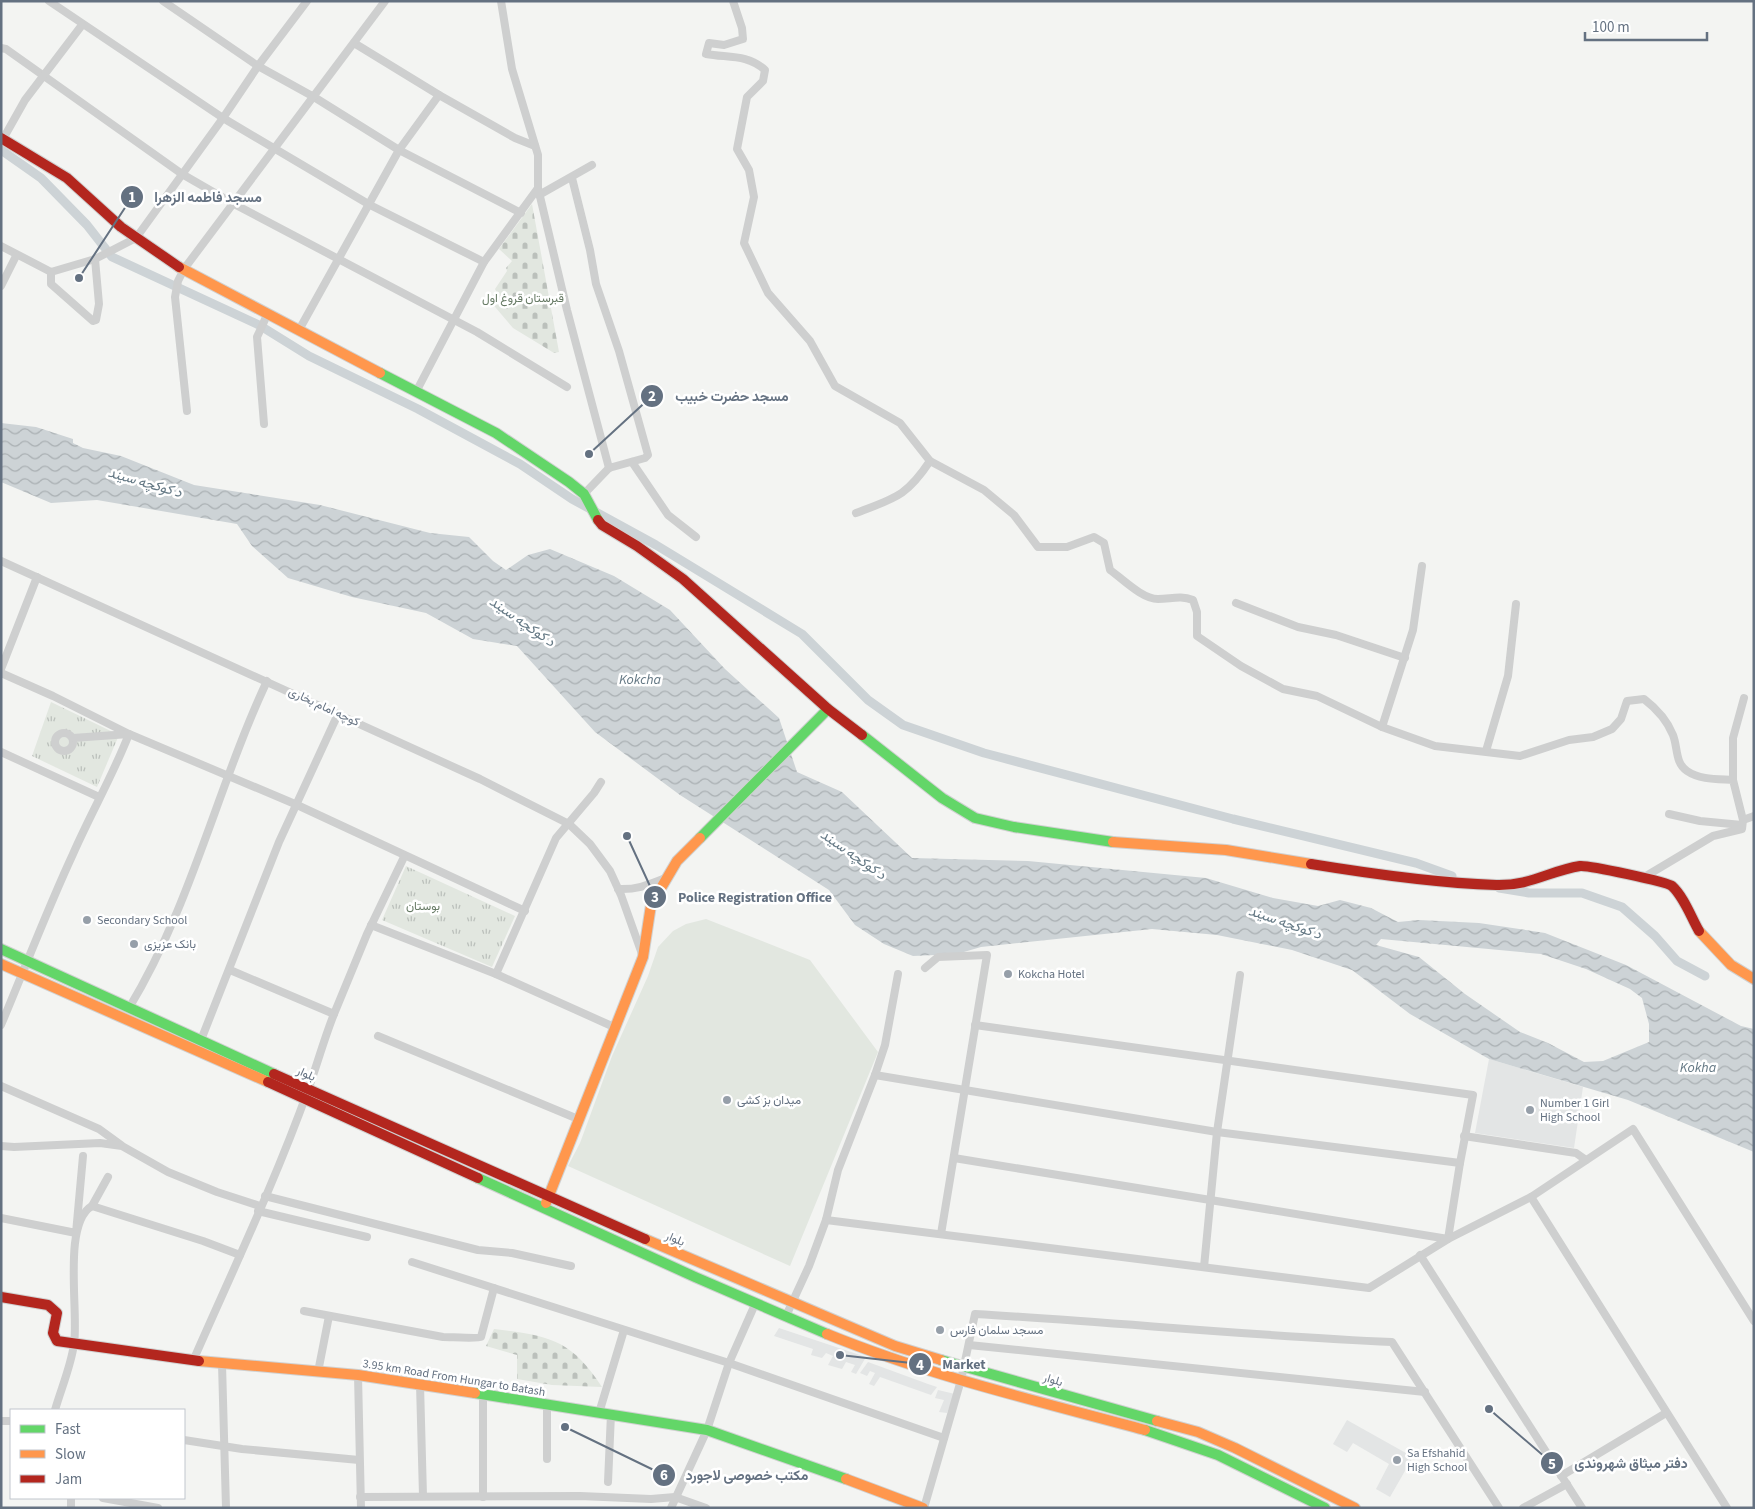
<svg xmlns="http://www.w3.org/2000/svg" width="1755" height="1509" viewBox="0 0 1755 1509" font-family="'Source Sans 3',Vazirmatn,sans-serif">
<defs>
<pattern id="cemetery-stones" width="16" height="16" patternUnits="userSpaceOnUse" patternTransform="scale(1.25)"><rect width="16" height="16" fill="#e2e7e0"/><path d="M2 7V4a2 2 0 0 1 4 0v3zM10 15v-3a2 2 0 0 1 4 0v3z" fill="#bbc0bb"/></pattern>
<pattern id="park-tufts" width="24" height="20" patternUnits="userSpaceOnUse" patternTransform="scale(1.25)"><rect width="24" height="20" fill="#e2e7e0"/><path d="M3 7l-1-3M5 7V3M7 7l1-3M15 17l-1-3M17 17v-4M19 17l1-3" fill="none" stroke="#bbc0bb"/></pattern>
<pattern id="water-waves" width="16" height="10" patternUnits="userSpaceOnUse" patternTransform="scale(1.25)"><rect width="16" height="10" fill="#cdd3d6"/><path d="M0 5q4-4 8 0t8 0" fill="none" stroke="#aab0b3"/></pattern>
</defs>
<rect width="100%" height="100%" fill="#f3f4f2"/>
<g fill="#e3e5e5">
<path d="M1489,1059L1583,1087L1574,1148L1475,1133Z"/>
<path d="M779,1328L866,1357L856,1374L851,1372L855,1365L846,1362L842,1369L828,1365L833,1356L826,1353L822,1358L811,1355L813,1349L774,1336Z"/>
<path d="M868,1362L928,1384L937,1387L931,1395L880,1377L874,1386L869,1384L875,1373L870,1371L867,1376L860,1373Z"/>
<path d="M938,1390L955,1394L947,1413L939,1412L944,1400L935,1398Z"/>
<path d="M1347,1420L1413,1457L1390,1497L1376,1489L1389,1464L1353,1443L1347,1452L1333,1444Z"/>
</g>
<g fill="url(#cemetery-stones)">
<path d="M532,204L559,352L554,353L513,328L490,301L496,291L495,289L507,271L506,268L512,261L499,249Z"/>
<path d="M494,1329C548,1336 570,1338 602,1387L552,1385L517,1379V1355L486,1346Z"/>
</g>
<g fill="url(#park-tufts)">
<path d="M51,702L119,735L97,787L32,756Z"/>
<path d="M406,866L515,916L492,967L382,920Z"/>
</g>
<path fill="#e2e7e0" d="M706,919L810,960L878,1052L790,1266L568,1166L580,1143L612,1056L648,976L658,947L673,931L686,924Z"/>
<path fill="url(#water-waves)" fill-rule="evenodd" d="M1,423L36,427L73,439V443L83,448L121,456L194,485L320,505L430,533L469,537L493,561L506,570L528,555L550,549L614,576L670,610L725,669L779,718L797,772L842,792L912,858L1028,861L1206,878L1273,898L1318,906L1340,900L1371,908L1398,922L1419,920L1479,923L1545,933L1626,965L1741,1026L1754,1029V1152L1628,1100L1489,1059L1410,1014L1352,970L1292,950L1217,935L1152,929L981,947L957,954L913,956L884,944L855,925L829,890L680,795L595,732L517,646L473,639L426,613L352,597L288,578L252,546L237,524L97,500L51,503L1,482ZM1381,939L1541,954L1586,969L1630,989L1642,998L1649,1024V1042L1603,1061L1584,1062L1548,1043L1520,1032L1465,994L1419,957L1376,945Z"/>
<g fill="none" stroke-linecap="round" stroke-linejoin="round">
<g stroke="#cdd3d6" stroke-width="9">
<path d="M1,150L41,178L87,225L112,257L259,325L309,356L418,409L520,464L572,499L656,545L802,634L868,700L903,725L984,753L1233,819L1416,863L1452,876"/>
<path d="M1499,888L1529,893H1582L1622,907L1655,936L1677,961L1705,976"/>
</g>
<defs>
<g id="fast">
<path d="M380,373L496,433L569,482L584,494L598,520"/>
<path d="M862,735L942,798L975,818L1014,827L1113,842"/>
<path d="M700,838L828,709"/>
<path d="M1,949L274,1074"/>
<path d="M478,1178L695,1277L827,1334"/>
<path d="M941,1360L1157,1421"/>
<path d="M475,1393L707,1430L846,1479"/>
<path d="M1145,1430L1218,1455L1325,1508"/>
</g>
<g id="slow">
<path d="M179,267L380,373"/>
<path d="M1113,842L1226,850L1311,864"/>
<path d="M1699,931L1731,965L1754,979"/>
<path d="M1,964L268,1082"/>
<path d="M546,1203L643,957L651,905L677,861L700,838"/>
<path d="M645,1239L895,1346L941,1360"/>
<path d="M827,1334C930,1376 1038,1401 1145,1430"/>
<path d="M199,1361L358,1375L475,1393"/>
<path d="M1157,1421L1198,1432L1235,1448L1355,1508"/>
<path d="M846,1479L923,1508"/>
</g>
<g id="jam">
<path d="M1,138L67,178L121,227L179,267"/>
<path d="M598,520L602,525L637,546L683,579L828,709L862,735"/>
<path d="M1311,864C1372,874 1434,883 1496,885C1530,886 1549,871 1580,866C1589,865 1667,882 1672,886C1684,897 1691,917 1699,931"/>
<path d="M274,1074L645,1239"/>
<path d="M268,1082L478,1178"/>
<path d="M1,1297L48,1305L57,1313L53,1333L57,1341L199,1361"/>
</g>
</defs>
<use href="#fast" stroke="#d0d1d1" stroke-width="12"/>
<use href="#slow" stroke="#d0d1d1" stroke-width="12"/>
<use href="#jam" stroke="#d0d1d1" stroke-width="12"/>
<g stroke="#cecfcf" stroke-width="8">
<path d="M49,1L223,118L370,205L484,262"/>
<path d="M163,1L258,66L314,97L399,150L521,213"/>
<path d="M733,1L742,28L743,39L724,45L709,43L706,54C728,58 747,54 765,70L763,81L747,97L737,149L749,170L754,197L744,243L768,293L810,341L835,386L900,423L930,461L984,490L1014,515L1038,547H1067L1094,537L1104,543L1110,570C1123,579 1142,599 1158,599C1171,599 1180,595 1193,600L1197,612V636L1241,666L1283,689L1317,696L1382,727L1435,746L1520,756L1569,740L1593,737L1612,729L1621,719L1627,701L1644,699C1657,709 1667,720 1673,735C1678,748 1675,763 1687,771C1700,780 1718,779 1733,780L1743,820"/>
<path d="M1,48L6,49L182,174L234,204L477,332L567,387"/>
<path d="M439,95L515,138L535,146"/>
<path d="M3,139L25,100L82,25"/>
<path d="M572,178L590,250L596,284L619,351L648,455L645,458L609,468L584,494"/>
<path d="M538,188L567,310L609,468"/>
<path d="M539,195L592,165"/>
<path d="M1,246L51,272L95,259L136,238L223,118L258,66L307,1"/>
<path d="M51,272V284L93,321L96,320L99,304L95,259"/>
<path d="M1,286L16,256"/>
<path d="M299,330L399,150L439,95L354,43"/>
<path d="M416,392L484,262L538,188V155L512,69L501,1"/>
<path d="M187,411L175,297L178,281L184,269L385,1"/>
<path d="M264,424L257,337L267,315"/>
<path d="M632,462L668,515L696,537"/>
<path d="M856,513C895,498 906,497 930,461"/>
<path d="M1,561L480,779L569,824L590,844L610,871L621,895L642,954"/>
<path d="M1236,603L1298,627L1336,635L1405,658"/>
<path d="M1,669L37,577"/>
<path d="M1,673L53,696L129,734L295,804L525,911"/>
<path d="M1382,727L1413,630L1422,566"/>
<circle cx="64" cy="742" r="9"/>
<path d="M1486,751L1508,676L1516,604"/>
<path d="M1,752L99,797"/>
<path d="M1733,780V738L1744,698"/>
<path d="M1669,814L1700,821L1742,825"/>
<path d="M1641,879L1713,836L1742,829L1743,820L1754,816"/>
<path d="M618,889C638,890 650,884 668,877"/>
<path d="M371,925L496,974L614,1027"/>
<path d="M925,968L938,957L987,955L941,1234"/>
<path d="M496,974L556,838L594,793L601,782"/>
<path d="M129,1008C191,906 217,788 267,681"/>
<path d="M334,1014L367,934L404,857"/>
<path d="M1,1025C25,968 47,910 73,854C91,813 113,775 129,734L73,738"/>
<path d="M975,1025L1473,1095L1460,1163"/>
<path d="M378,1036L578,1119"/>
<path d="M201,1040L279,842L338,714"/>
<path d="M875,1075L1217,1132L1460,1163L1448,1239L954,1158"/>
<path d="M1,1086L99,1129L121,1145"/>
<path d="M1464,1136L1576,1153L1586,1160"/>
<path d="M1,1146L14,1147L100,1143L122,1146L168,1172L217,1192L260,1206"/>
<path d="M265,1196L478,1250L512,1253L571,1266"/>
<path d="M1531,1197L1727,1508"/>
<path d="M92,1206L108,1177"/>
<path d="M258,1211L367,1237"/>
<path d="M1,1218L76,1233L83,1156"/>
<path d="M826,1220L1369,1288L1448,1239L1531,1197L1633,1129L1754,1321"/>
<path d="M1420,1255L1582,1508"/>
<path d="M412,1262L729,1363L944,1438"/>
<path d="M1204,1267L1217,1132L1240,975"/>
<path d="M304,1311L443,1337C451,1337 478,1339 481,1337L494,1288"/>
<path d="M786,1316L809,1266L826,1220L838,1170L875,1075L885,1045L898,974"/>
<path d="M969,1345L1425,1392"/>
<path d="M193,1361C232,1272 275,1182 308,1090C317,1065 324,1039 334,1014L230,970"/>
<path d="M222,1364L226,1508"/>
<path d="M318,1372L329,1316"/>
<path d="M358,1375L361,1508"/>
<path d="M420,1384L423,1496"/>
<path d="M483,1393V1497"/>
<path d="M55,1410C61,1389 71,1366 74,1344C79,1312 62,1223 92,1206L203,1241L240,1255"/>
<path d="M599,1413L624,1330"/>
<path d="M1,1421H11"/>
<path d="M184,1440L242,1449L359,1460"/>
<path d="M547,1459V1406"/>
<path d="M1561,1476L1666,1413"/>
<path d="M608,1482L611,1414"/>
<path d="M360,1497L580,1496L651,1499L675,1497L706,1508"/>
<path d="M103,1498L158,1508"/>
<path d="M71,1508V1498"/>
<path d="M671,1508L707,1430L729,1363L756,1302"/>
<path d="M924,1508L961,1380L975,1314C1114,1322 1252,1336 1392,1342L1499,1508"/>
<path d="M1523,1508L1567,1484"/>
</g>
<use href="#fast" stroke="#63d668" stroke-width="10"/>
<use href="#slow" stroke="#ff974d" stroke-width="10"/>
<use href="#jam" stroke="#b3261e" stroke-width="10"/>
</g>
<g fill="#969fa9" stroke="#fff" stroke-width="2">
<circle cx="87" cy="920" r="5"/>
<circle cx="134" cy="944" r="5"/>
<circle cx="1008" cy="974" r="5"/>
<circle cx="727" cy="1100" r="5"/>
<circle cx="1530" cy="1110" r="5"/>
<circle cx="940" cy="1330" r="5"/>
<circle cx="1397" cy="1460" r="5"/>
</g>
<g text-anchor="middle" dominant-baseline="central" stroke-width="5" stroke-linejoin="round" paint-order="stroke">
<g font-size="12" fill="#657963" stroke="#fff">
<text x="523" y="298">قبرستان قروغ اول</text>
<text x="423" y="906">بوستان</text>
</g>
<g font-size="12" fill="#647181" stroke="#fff">
<text transform="translate(324 707) rotate(25)">کوچه امام بخاری</text>
<text transform="translate(306 1074) rotate(24)">بلوار</text>
<text transform="translate(675 1239) rotate(23)">بلوار</text>
<text transform="translate(454 1378) rotate(9)">3.95 km Road From Hungar to Batash</text>
<text transform="translate(1053 1380) rotate(17)">بلوار</text>
</g>
<g font-size="12" fill="#647181" stroke="#fff" text-anchor="start">
<text x="97" y="920">Secondary School</text>
<text x="144" y="944">بانک عزیزی</text>
<text x="1018" y="974">Kokcha Hotel</text>
<text x="737" y="1100">میدان بز کشی</text>
<text x="1540" y="1103">Number 1 Girl<tspan x="1540" dy="14">High School</tspan></text>
<text x="950" y="1330">مسجد سلمان فارس</text>
<text x="1407" y="1453">Sa Efshahid<tspan x="1407" dy="14">High School</tspan></text>
</g>
<g font-size="14" font-style="italic" fill="#657985" stroke="#fff">
<text transform="translate(145 483) rotate(16)">د کوکچه سیند</text>
<text transform="translate(522 622) rotate(35)">د کوکچه سیند</text>
<text x="640" y="680">Kokcha</text>
<text transform="translate(853 855) rotate(35)">د کوکچه سیند</text>
<text transform="translate(1285 923) rotate(19)">د کوکچه سیند</text>
<text x="1698" y="1068">Kokha</text>
</g>
</g>
<path fill="none" stroke="#647181" stroke-width="2" d="M79 278L132 197M589 454L652 396M627 836L655 897M840 1355L920 1364M1489 1409L1552 1463M565 1427L664 1475"/>
<g fill="#647181" stroke="#fff" stroke-width="2">
<circle cx="79" cy="278" r="5"/>
<circle cx="589" cy="454" r="5"/>
<circle cx="627" cy="836" r="5"/>
<circle cx="840" cy="1355" r="5"/>
<circle cx="1489" cy="1409" r="5"/>
<circle cx="565" cy="1427" r="5"/>
<circle cx="132" cy="197" r="12"/>
<circle cx="652" cy="396" r="12"/>
<circle cx="655" cy="897" r="12"/>
<circle cx="920" cy="1364" r="12"/>
<circle cx="1552" cy="1463" r="12"/>
<circle cx="664" cy="1475" r="12"/>
</g>
<g font-size="15" text-anchor="middle" font-weight="bold" fill="#fff">
<text x="132" y="202">1</text>
<text x="652" y="401">2</text>
<text x="655" y="902">3</text>
<text x="920" y="1370">4</text>
<text x="1552" y="1469">5</text>
<text x="664" y="1480">6</text>
</g>
<g font-size="14" text-anchor="middle" font-weight="bold" fill="#647181" stroke="#fff" stroke-width="5" stroke-linejoin="round" paint-order="stroke">
<text x="208" y="202">مسجد فاطمه الزهرا</text>
<text x="732" y="401">مسجد حضرت خبیب</text>
<text x="755" y="902">Police Registration Office</text>
<text x="964" y="1369">Market</text>
<text x="1631" y="1468">دفتر میثاق شهروندی</text>
<text x="747" y="1480">مکتب خصوصی لاجورد</text>
</g>
<rect width="1755" height="1509" fill="none" stroke="#647181" stroke-width="5"/>
<rect x="10" y="1409" width="175" height="90" fill="#ffffff" stroke="#c1c6cd"/>
<rect x="20" y="1425" width="25" height="8" fill="#63d668" stroke="#c1c6cd"/>
<text x="55" y="1434" font-size="15" fill="#647181">Fast</text>
<rect x="20" y="1450" width="25" height="8" fill="#ff974d" stroke="#c1c6cd"/>
<text x="55" y="1459" font-size="15" fill="#647181">Slow</text>
<rect x="20" y="1475" width="25" height="8" fill="#b3261e" stroke="#c1c6cd"/>
<text x="55" y="1484" font-size="15" fill="#647181">Jam</text>
<path d="M1585 32v8h122v-8" fill="none" stroke="#647181" stroke-width="2.5"/>
<text x="1592" y="32" font-size="15" fill="#647181" stroke="#ffffff" stroke-width="4" paint-order="stroke">100 m</text>
</svg>
